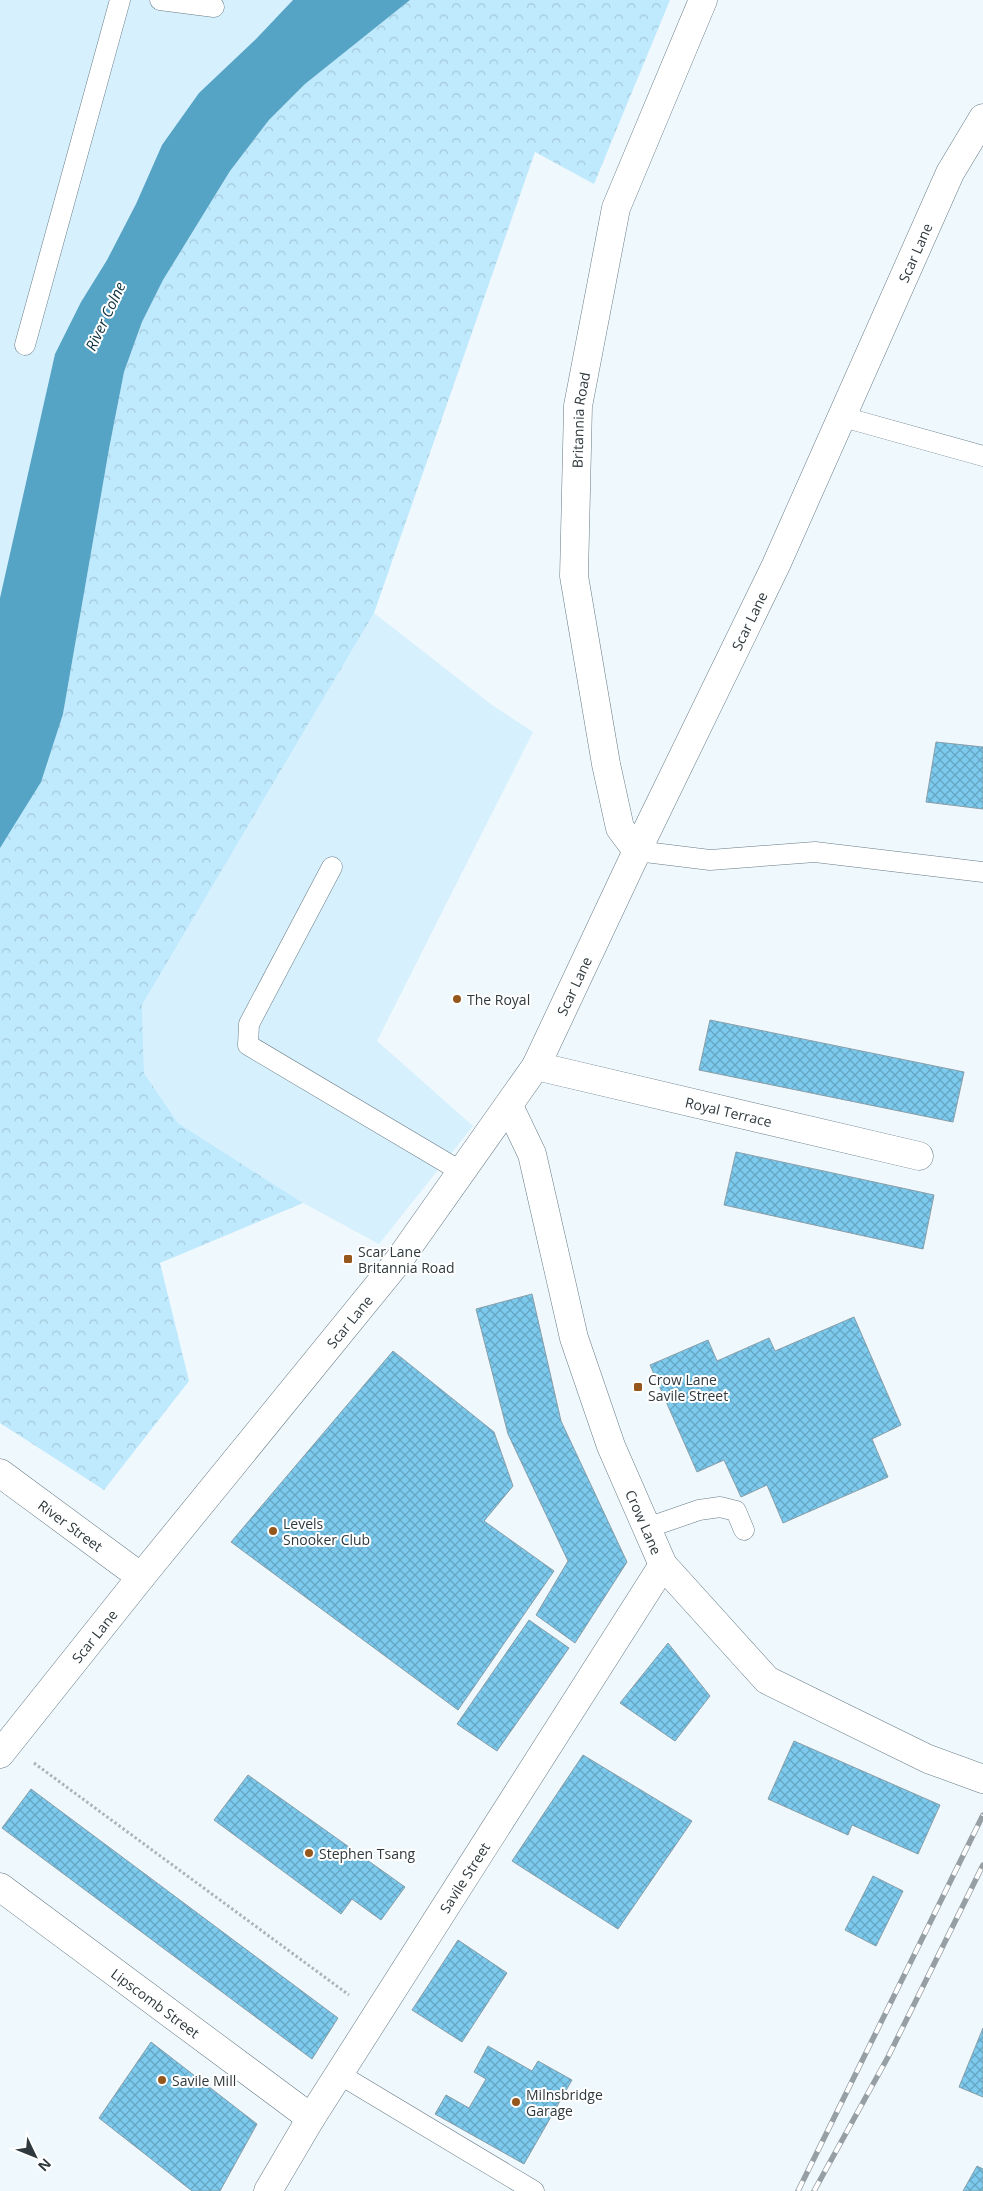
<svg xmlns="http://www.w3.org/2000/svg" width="983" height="2191" viewBox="0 0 983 2191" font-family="'Open Sans',sans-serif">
<defs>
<pattern id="forest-crowns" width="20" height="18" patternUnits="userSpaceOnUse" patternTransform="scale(1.25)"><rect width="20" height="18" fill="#bfe9fd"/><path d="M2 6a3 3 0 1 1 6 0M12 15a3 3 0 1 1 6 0" fill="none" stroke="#a4c9da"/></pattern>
<pattern id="building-cross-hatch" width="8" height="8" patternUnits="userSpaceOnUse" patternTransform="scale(1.25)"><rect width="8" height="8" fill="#7ccaee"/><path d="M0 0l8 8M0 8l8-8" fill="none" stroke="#66a5c2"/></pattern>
</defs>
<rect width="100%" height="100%" fill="#eff8fd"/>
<g fill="#d7f0fd">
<path d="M0,0H293L162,145L136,204L107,260L81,302L55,354L0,598Z"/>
<path d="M374,613L492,705L533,732L377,1041L473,1126L379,1244L303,1203L178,1123L144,1073L142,1005Z"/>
</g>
<path fill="url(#forest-crowns)" d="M410,0H670L594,184L535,152L374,613L142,1005L144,1073L178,1123L303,1203L160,1263L189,1381L104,1490L0,1423V802L63,714L109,449L124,372L142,322L163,280L230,171L269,120L305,84Z"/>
<path fill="#55a3c5" d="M293,0H410L305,84L269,120L230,171L163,280L142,322L124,372L109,449L63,714L41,782L0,848V598L55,354L81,302L107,260L136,204L162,145L199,93L256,39Z"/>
<g fill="url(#building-cross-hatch)" stroke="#889ea8">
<path d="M936,742L983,747V809L926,802Z"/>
<path d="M710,1020L964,1072L953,1122L699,1070Z"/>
<path d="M736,1152L934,1195L923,1249L724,1205Z"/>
<path d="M532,1294L561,1421L627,1562L575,1643L536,1615L568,1561L508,1434L476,1309Z"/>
<path d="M854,1317L901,1425L872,1439L888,1477L783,1523L767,1485L741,1497L724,1460L697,1472L650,1365L708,1340L717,1361L769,1338L775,1351Z"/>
<path d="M393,1351L494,1432L513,1486L484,1521L554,1571L458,1710L231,1542Z"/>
<path d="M529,1620L569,1648L497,1751L457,1724Z"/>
<path d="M668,1643L710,1696L675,1741L620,1703Z"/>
<path d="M794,1741L940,1805L918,1854L852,1825L848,1835L768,1799Z"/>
<path d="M583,1755L692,1821L618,1929L512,1861Z"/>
<path d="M248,1775L405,1887L381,1920L352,1899L341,1914L214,1820Z"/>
<path d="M31,1789L338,2018L312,2059L2,1828Z"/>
<path d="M873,1876L903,1891L876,1946L845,1930Z"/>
<path d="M458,1940L507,1973L462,2042L412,2010Z"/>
<path d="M983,2028V2097L959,2087Z"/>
<path d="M151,2042L257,2124L220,2191H192L99,2118Z"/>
<path d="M488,2046L532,2071L538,2061L572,2080L524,2164L435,2114L446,2095L469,2108L486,2079L474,2072Z"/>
<path d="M977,2166L983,2169V2191H963Z"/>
</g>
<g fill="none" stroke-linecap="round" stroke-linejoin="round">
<defs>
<g id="service">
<path d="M160,0L214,7"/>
<path d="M25,345L120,0"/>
<path d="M843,417L983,456"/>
<path d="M637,851L710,860L815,852L983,872"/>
<path d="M332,867L249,1024L248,1045L462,1172"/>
<path d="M647,1528L699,1510L720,1507L736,1511L744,1530"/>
<path d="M339,2074L534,2191"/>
</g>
<g id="minor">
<path id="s1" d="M536,1066L919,1156"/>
<path id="s2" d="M0,1473L141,1577"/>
<path id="s3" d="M0,1887L311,2118"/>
</g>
<g id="tertiary">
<path id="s4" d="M637,851L620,828L606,764L574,576L578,406L616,208L703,0"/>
<path id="s5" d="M509,1106L532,1154L574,1338L611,1446L663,1565L767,1680L928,1759L983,1779"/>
<path id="s6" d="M268,2191L311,2118L663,1565"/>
</g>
<g id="secondary">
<path id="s7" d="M0,1754L141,1577L399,1260L536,1066L637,851L776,565L950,173L983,118"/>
</g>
</defs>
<use href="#service" stroke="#677c86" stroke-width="21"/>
<use href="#minor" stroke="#677c86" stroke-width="29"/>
<use href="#tertiary" stroke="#677c86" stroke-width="29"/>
<use href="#secondary" stroke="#677c86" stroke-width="29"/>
<path stroke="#abb4b9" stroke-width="3" stroke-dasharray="2.5 2.5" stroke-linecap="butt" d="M34,1763L349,1995"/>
<use href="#service" stroke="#fff" stroke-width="20"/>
<use href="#minor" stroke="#fff" stroke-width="28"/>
<use href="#tertiary" stroke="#fff" stroke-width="28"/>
<use href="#secondary" stroke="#fff" stroke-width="28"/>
<defs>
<g id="rail">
<path d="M798,2191L983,1815"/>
<path d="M814,2191L888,2057L983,1865"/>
</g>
</defs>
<use href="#rail" stroke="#969fa4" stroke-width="5.5"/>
<use href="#rail" stroke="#fff" stroke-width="4" stroke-dasharray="11" stroke-linecap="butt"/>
</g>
<g fill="#95571c" stroke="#fff" stroke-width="2">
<circle cx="457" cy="999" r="5"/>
<rect x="343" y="1254" width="10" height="10" rx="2.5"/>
<rect x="633" y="1382" width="10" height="10" rx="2.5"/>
<circle cx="273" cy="1531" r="5"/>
<circle cx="309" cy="1853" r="5"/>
<circle cx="162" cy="2080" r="5"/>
<circle cx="516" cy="2102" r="5"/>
</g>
<g text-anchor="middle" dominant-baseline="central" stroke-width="4" stroke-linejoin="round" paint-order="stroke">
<g font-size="14" fill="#2f393d" stroke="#fff">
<text stroke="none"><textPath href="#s7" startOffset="1770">Scar Lane</textPath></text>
<text stroke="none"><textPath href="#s4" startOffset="441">Britannia Road</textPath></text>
<text stroke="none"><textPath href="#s7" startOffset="1366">Scar Lane</textPath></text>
<text stroke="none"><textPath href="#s7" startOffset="961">Scar Lane</textPath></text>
<text stroke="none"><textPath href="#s1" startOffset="198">Royal Terrace</textPath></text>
<text stroke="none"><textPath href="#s7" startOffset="556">Scar Lane</textPath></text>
<text stroke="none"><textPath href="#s5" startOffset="439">Crow Lane</textPath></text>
<text stroke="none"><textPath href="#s2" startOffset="88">River Street</textPath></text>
<text stroke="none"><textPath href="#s7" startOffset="151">Scar Lane</textPath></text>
<text stroke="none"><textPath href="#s6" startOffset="370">Savile Street</textPath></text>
<text stroke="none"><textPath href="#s3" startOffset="194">Lipscomb Street</textPath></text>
</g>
<g font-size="14" fill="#2f393d" stroke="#fff" text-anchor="start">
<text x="467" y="999">The Royal</text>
<text x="358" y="1251">Scar Lane<tspan x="358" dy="16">Britannia Road</tspan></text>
<text x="648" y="1379">Crow Lane<tspan x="648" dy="16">Savile Street</tspan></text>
<text x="283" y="1523">Levels<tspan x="283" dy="16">Snooker Club</tspan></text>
<text x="319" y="1853">Stephen Tsang</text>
<text x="172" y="2080">Savile Mill</text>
<text x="526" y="2094">Milnsbridge<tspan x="526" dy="16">Garage</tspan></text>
</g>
<g font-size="15" font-style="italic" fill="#0d3241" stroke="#fff">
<text transform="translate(105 316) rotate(-65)">River Colne</text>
</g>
</g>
<g transform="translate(35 2156) rotate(133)" stroke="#ffffff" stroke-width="4" paint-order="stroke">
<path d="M0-4L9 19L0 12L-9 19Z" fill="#2f393d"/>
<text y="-8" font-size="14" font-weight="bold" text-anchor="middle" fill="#2f393d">N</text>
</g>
</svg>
